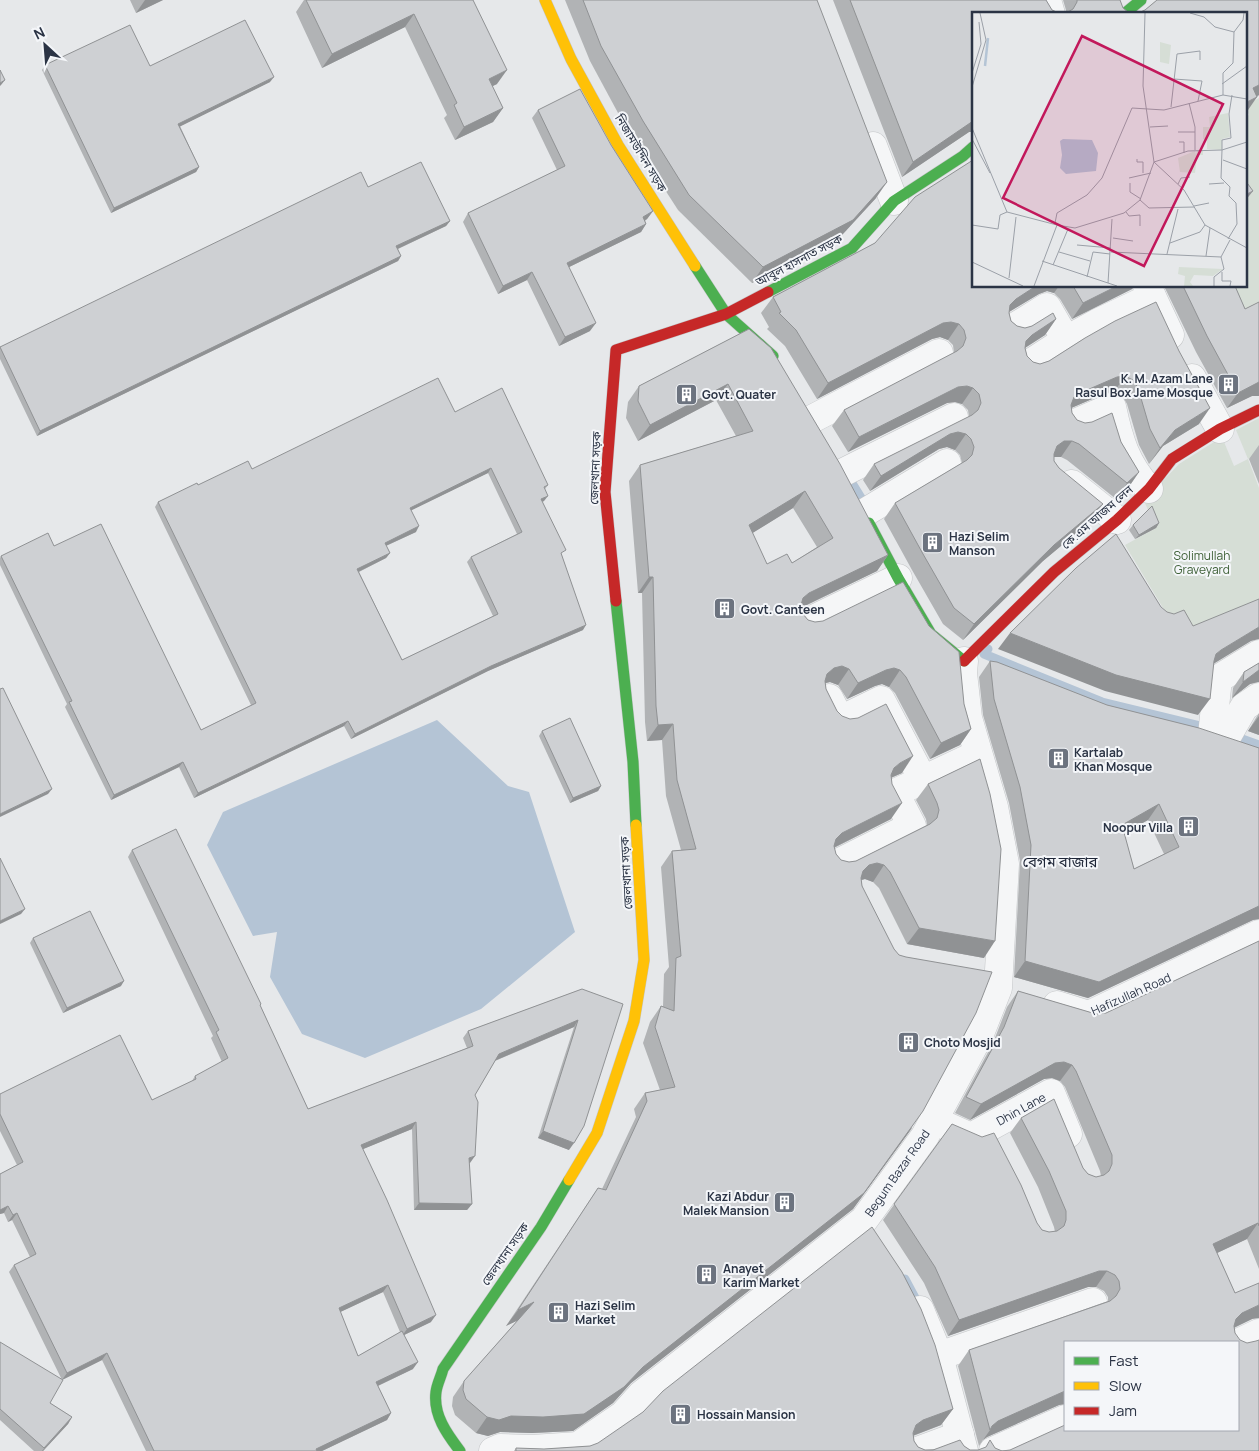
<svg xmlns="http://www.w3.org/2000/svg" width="1259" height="1451" viewBox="0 0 1259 1451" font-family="Manrope,'Noto Sans Bengali',sans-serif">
<rect width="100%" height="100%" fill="#e6e8ea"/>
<g fill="#d6ded6">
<path d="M1259,98V310L1234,322L1219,286H1245V117L1249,115L1245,106Z"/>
<path d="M1259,418V454L1248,459L1259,488V609L1183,641L1125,545L1156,528L1144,501L1179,464L1222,437L1234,466L1248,459L1236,430Z"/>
</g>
<path fill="#b4c4d5" d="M437,720L508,786L529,792L575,932L481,1009L365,1058L302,1034L270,977L277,932L253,936L207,845L223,812Z"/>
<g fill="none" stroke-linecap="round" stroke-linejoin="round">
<g stroke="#b4c4d5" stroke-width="9">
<path d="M847,475L868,509"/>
<path d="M988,649L984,654L1102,702L1209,728"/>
<path d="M1231,735L1259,745"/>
<path d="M905,1279L920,1307"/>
</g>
<defs>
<g id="street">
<path d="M1047,0L1051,14"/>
<path d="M873,146L894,201"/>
<path d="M1147,286L1170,335"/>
<path d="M1013,328L1047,307L1066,340"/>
<path d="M1029,364L1066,340L1097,323L1152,297"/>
<path d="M1192,378L1220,429"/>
<path d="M810,420L939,353"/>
<path d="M1075,423L1112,407C1119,440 1126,464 1149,489"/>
<path d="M842,473L954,417"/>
<path d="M1072,484L1117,520"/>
<path d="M864,513L947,463"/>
<path d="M805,623L898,578"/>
<path d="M829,698L840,720L881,700L923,780"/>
<path d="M1212,735L1218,679L1259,654"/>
<path d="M1225,740L1244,707L1259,697"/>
<path d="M838,863L912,826L895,793L978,754"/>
<path d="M1057,1005L1089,1015L1259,934"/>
<path d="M942,1124L971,1137L1051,1093L1068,1134"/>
<path d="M920,1310L939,1356L964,1451"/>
<path d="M1238,1343L1259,1333"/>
<path d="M939,1356L1093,1302"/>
<path d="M493,1451L500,1448L532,1449L578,1446L623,1415L641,1395L864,1220L925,1136L979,1036L998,988L1005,864L994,807L968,718L963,673L964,661"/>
<path d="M917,1451L960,1435"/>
<path d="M993,1451L1065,1419"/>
</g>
<g id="fast">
<path d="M1124,14L1141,0"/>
<path d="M695,266L726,314L773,356"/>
<path d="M768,292L852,248L894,201L963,156L973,147"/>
<path d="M869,523L898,578L931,634L964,661"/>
<path d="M616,601L633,762L636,825"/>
<path d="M460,1451C447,1434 433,1415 436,1392C437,1384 441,1377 443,1369L541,1227L569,1180"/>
</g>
<g id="slow">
<path d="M545,0L571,59L618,145L695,266"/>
<path d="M569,1180L597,1133L634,1021L644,960L636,825"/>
</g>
<g id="jam">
<path d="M616,601L605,492L616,350L726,314L768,292"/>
<path d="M964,661L1054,572L1117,520L1149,489L1172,459L1220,429L1259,410"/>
</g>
</defs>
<use href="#street" stroke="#c4c6c8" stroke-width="29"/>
<use href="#fast" stroke="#c4c6c8" stroke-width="12"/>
<use href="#slow" stroke="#c4c6c8" stroke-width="12"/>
<use href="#jam" stroke="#c4c6c8" stroke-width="12"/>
<use href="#street" stroke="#f5f6f7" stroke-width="28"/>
<use href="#fast" stroke="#4caf50" stroke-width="11"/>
<use href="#slow" stroke="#ffc107" stroke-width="11"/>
<use href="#jam" stroke="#c62828" stroke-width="11"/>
</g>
<g fill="#b1b3b5" fill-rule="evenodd">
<path d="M130,0H163L136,13Z"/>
<path d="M304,0H473L497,84L492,86L503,108L493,122L455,140L444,118L447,115L405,27L322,68L296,12Z"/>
<path d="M565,0H817L876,198L842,235L752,283L678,210L631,137L590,61Z"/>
<path d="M833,0H1046L1052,10L1059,13H1066V10L1063,0H1120L1123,8L1129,13H1138L1145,10L1156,1V0H1259V95L1257,97L973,14V132H969L902,177Z"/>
<path d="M45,65L150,66L270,82L180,126L199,167L196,172L111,213L42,70Z"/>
<path d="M538,110L611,145L653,211L647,219L645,221L646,224L641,232L569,267L590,331L559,346L527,280L498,294L463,222L468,213L557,170L532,118Z"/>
<path d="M368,187L450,221L446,226L398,249L401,256L398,261L37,436L0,359V347Z"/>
<path d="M875,243L973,286H1134L1132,289L1072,319L1060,299L1054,293L1047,291L1039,294L1009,312L1011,321L1017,326L1025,328L1056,319L1045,335L1025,348L1027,356L1033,362L1040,364L1049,361L1085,338L1199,424L1163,446L1149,464L1139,445L1127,404L1122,395L1114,392L1106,393L1071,408L1072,413L1077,420L1121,442L1139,472L1128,488L1116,499L1067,460L1061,457H1054V461L1092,520L1043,561L963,640L943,624L912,570L884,519L895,503L962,463L960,455L955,450L947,447L939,449L870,491L863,480L874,464L969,417L968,410L962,404L955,402L947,403L848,452L832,426L844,410L954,353L953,345L948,340L940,337L932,339L817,399L785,346L767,329L769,327L761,313L773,297Z"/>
<path d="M1164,286H1235L1245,309L1259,302V396H1252L1227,408L1196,352Z"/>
<path d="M749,329L888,555L877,571L801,608L803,614L808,620L964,704L971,729L960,745L930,759L895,693L889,687L882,684L875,686L847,699L838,685L830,682L825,683L826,689L837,711L842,716L902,773L891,778V819L834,848L836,854L841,860L849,862L856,861L927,825L926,819L916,800L928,784L980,759L984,958L907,944L879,888L873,882L865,879L861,880L912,1128L853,1209L631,1383L613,1403L573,1431L532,1433L500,1432L488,1436L476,1433L455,1415L452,1406L453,1397L464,1381L518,1320L506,1326L598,1188L602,1189L636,1117L634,1109L645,1093L660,1090L643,1043L650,1022L661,1006L663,1007L664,974L669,967L661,867L672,851L681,850L666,796L662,740L647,741L645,722L642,593H638L629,481L640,465L736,436L716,400L638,441L626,418L628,402L639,386ZM793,508L817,547L792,563L767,564L752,533Z"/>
<path d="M455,412L548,485L545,489L544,501L542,502L562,556L583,630L488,671L351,739L344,726L194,798L179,767L111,800L65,707L67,704L0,565V558L1,556L54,546L201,730L251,705L155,507L158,502L198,485L252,469ZM488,473L517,534L471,557L467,562L493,616L402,660L359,572L386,558L390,553L386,546L416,532L411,510Z"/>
<path d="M1259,445V484L1249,459Z"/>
<path d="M1159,523L1156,528L1135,539L1129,530L1133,525Z"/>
<path d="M990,661L1107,705L1259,748V919L1253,920L1088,998L1014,977L1020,861L1009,803L983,715L979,677ZM1148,820L1164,854L1134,869L1124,833Z"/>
<path d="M1259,663V682H1258L1250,684L1232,698L1233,688L1244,672Z"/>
<path d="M1259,713V735L1248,731Z"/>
<path d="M542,731L601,786L598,791L570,803L539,736Z"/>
<path d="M132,850L260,1005L308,1109L467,1048L463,1038L468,1031L582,989L569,1150L538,1138L574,1027L495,1061L475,1095L469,1163L472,1204L467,1210H414L412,1129L363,1149L431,1322L404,1335L413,1369L378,1386L391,1413L387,1420L322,1451H146L102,1360L62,1380L9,1272L14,1265L30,1257L12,1220L8,1222L4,1213L0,1214V1174L17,1165L0,1131V1094L152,1100L192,1081L195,1076L222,1062L211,1038L213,1036L128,857ZM383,1292L400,1332L358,1356L340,1312Z"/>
<path d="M33,938L121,986L63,1013L30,943Z"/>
<path d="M1259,941V1269L1247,1239L1217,1253L1235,1293L1252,1319L1234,1328L1259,1451H514L516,1448L544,1449L590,1446L953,1409L941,1425L913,1436L914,1441L918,1447L925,1450L964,1446L970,1450H978L995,1448L1002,1451L1238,1430L1065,1342V1404L1059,1405L987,1437L983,1440L979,1446L958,1366L969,1350L1108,1301V1297L1104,1291L1096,1287H1088L948,1336L924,1283L883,1220L952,1124L1042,1230L1049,1232H1055L1054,1227L1038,1187L1010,1133L1021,1118L1083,1168L1088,1174L1096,1177L1101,1176L1100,1171L1065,1087L1060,1081L1052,1078L1044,1079L970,1120L955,1113L993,1043L1007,1007L1018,991L1096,1014L1106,1013Z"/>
<path d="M0,1342L50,1403L72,1417L68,1424L43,1451H34L0,1420Z"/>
</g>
<g fill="#909294">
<path d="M145,0H163L136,13Z"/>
<path d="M414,14L405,27L322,68L332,54Z"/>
<path d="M507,70L497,84L479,93L489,79Z"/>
<path d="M274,77L270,82L175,129L178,124Z"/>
<path d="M5,80L1,85L0,86V83Z"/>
<path d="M1259,85V95L1245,102L1253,88Z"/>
<path d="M1257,97L1246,113H1245V103Z"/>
<path d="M503,108L493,122L455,140L464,127Z"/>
<path d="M973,121V132H969L902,177L913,162Z"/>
<path d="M199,167L196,172L111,213L114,208Z"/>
<path d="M887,182L876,198L842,235L752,283L763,267Z"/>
<path d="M1253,191L1245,201V195Z"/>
<path d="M653,211L647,219L637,225L643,217Z"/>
<path d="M450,221L446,226L393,251L396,246Z"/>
<path d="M646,224L641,232L561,271L567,263Z"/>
<path d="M401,256L398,261L37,436L40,431Z"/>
<path d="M532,272L527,280L498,294L503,286Z"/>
<path d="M1036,286H1059L1054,293L1047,291L1039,294L1004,315L1010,305L1016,299Z"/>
<path d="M1117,286H1134L1132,289L1072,319L1083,303Z"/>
<path d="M1056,319L1045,335L1020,351L1026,341L1032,335Z"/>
<path d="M951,322L959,324L948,340L940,337L932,339L817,399L828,383L943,323Z"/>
<path d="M596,323L590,331L559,346L565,337Z"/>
<path d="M1125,376L1114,392L1106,393L1069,409L1074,397L1080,393L1117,377Z"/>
<path d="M1259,382V396H1252L1227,408L1238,393Z"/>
<path d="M728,384L716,400L638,441L650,425Z"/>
<path d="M967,386L973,388L962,404L955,402L947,403L848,452L859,437L958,387Z"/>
<path d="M1210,408L1199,424L1163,446L1149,464L1160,448L1175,430Z"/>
<path d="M958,432L966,434L955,450L947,447L939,449L870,491L881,476L950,434Z"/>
<path d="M1064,441H1072L1061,457H1053L1046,462L1057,446Z"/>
<path d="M491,468L488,473L406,513L410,508Z"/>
<path d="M1139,472L1128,488L1116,499L1127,483Z"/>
<path d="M805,491L793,508L738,542L749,525Z"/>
<path d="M548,496L544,501L537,504L541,499Z"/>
<path d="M1103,504L1092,520L1043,561L963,640L974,624L1054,545Z"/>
<path d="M1159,523L1156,528L1135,539L1139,535Z"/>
<path d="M419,526L416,532L381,548L385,543Z"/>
<path d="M390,553L386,558L354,574L357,569Z"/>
<path d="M888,555L877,571L798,609L803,598L809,593Z"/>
<path d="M649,577H653L642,593H638Z"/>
<path d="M586,625L583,630L488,671L351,739L355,734L491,666Z"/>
<path d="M1259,627V639L1251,641L1210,666L1216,654L1221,650Z"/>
<path d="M1010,633L1210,699L1198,715L1105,691L998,649Z"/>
<path d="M842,666L849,669L838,685L830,682L822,684L827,674L834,668Z"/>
<path d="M894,668L900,670L889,687L882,684L875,686L847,699L858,683L886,670Z"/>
<path d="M1259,670V682H1258L1250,684L1232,698L1243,682Z"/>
<path d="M1259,716V735L1248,731Z"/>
<path d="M348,721L344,726L194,798L198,793Z"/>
<path d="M673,724L662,740L647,741L658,725Z"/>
<path d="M971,729L960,745L930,759L941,743Z"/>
<path d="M913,756L902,773L888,779L894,768L900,763Z"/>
<path d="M183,762L179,767L111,800L114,795Z"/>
<path d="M601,786L598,791L570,803L573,798Z"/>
<path d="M52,789L48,794L0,817V814Z"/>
<path d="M902,803L891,819L831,849L836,839L842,833Z"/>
<path d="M1159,804L1148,820L1110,841L1122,825Z"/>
<path d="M877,863L884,865L873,882L865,879L858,881L863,871L869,865Z"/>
<path d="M1259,906V919L1253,920L1088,998L1014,977L1025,961Z"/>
<path d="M25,909L21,914L0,924V921Z"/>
<path d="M919,928L995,941L984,958L907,944Z"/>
<path d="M124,981L121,986L63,1013L67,1008Z"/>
<path d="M578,1020L574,1027L494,1061L499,1054Z"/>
<path d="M1064,1062L1072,1065L1060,1081L1052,1078L1044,1079L970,1120L981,1104L1055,1063Z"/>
<path d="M416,1122L412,1129L356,1152L361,1145Z"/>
<path d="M912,1128L853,1209L631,1383L613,1403L573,1431L532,1433L500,1432L488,1436L476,1433L487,1417L511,1416L643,1367Z"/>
<path d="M543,1131L574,1143L569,1150L538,1138Z"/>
<path d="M475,1156L470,1163L464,1165L469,1158Z"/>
<path d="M419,1203L472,1204L467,1210H414Z"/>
<path d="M8,1206L4,1213L0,1214V1210Z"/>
<path d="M17,1213L12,1220L8,1222L13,1215Z"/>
<path d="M1258,1223L1247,1239L1202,1260L1213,1244Z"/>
<path d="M1099,1271H1107L1096,1287H1088L948,1336L959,1320Z"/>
<path d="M388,1285L383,1292L334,1315L339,1308Z"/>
<path d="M534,1302L523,1318L506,1326L518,1310Z"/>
<path d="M1259,1305V1318L1252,1319L1231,1329L1236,1319L1242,1313Z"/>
<path d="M436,1315L431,1322L402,1336L407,1329Z"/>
<path d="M107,1353L102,1360L62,1380L67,1373Z"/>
<path d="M418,1362L413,1369L371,1389L376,1382Z"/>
<path d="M1065,1391V1404L1059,1405L987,1437L983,1440L990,1430L992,1426L998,1421Z"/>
<path d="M953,1409L941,1425L912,1436L916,1425L923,1420Z"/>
<path d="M391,1413L387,1420L322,1451H315L316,1449Z"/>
<path d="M72,1417L68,1424L43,1451H42Z"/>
</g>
<g fill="#ced0d3" stroke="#909294" fill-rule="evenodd">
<path d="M306,0H473L507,70L489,79L503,108L464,127L454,105L457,103L414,14L332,54Z"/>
<path d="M583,0H817L887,182L853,220L763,267L689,195L643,121L601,46Z"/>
<path d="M850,0H1046L1052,10L1059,13H1066L1073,9L1077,2V0H1120L1123,8L1129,13H1138L1145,10L1157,0H1259V85L1253,88L1257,97L1245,103V14H973V121L913,162Z"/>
<path d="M245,20L274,77L178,124L199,167L114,208L45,65L130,25L150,66Z"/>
<path d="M0,70L5,80L0,83Z"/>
<path d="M580,89L611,145L653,211L643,217L646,224L567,263L596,323L565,337L532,272L503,286L468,213L565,166L538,110Z"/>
<path d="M973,160V286H1036L1016,299L1010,305L1009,313L1011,321L1017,326L1025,328L1032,326L1053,313L1056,319L1032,335L1026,341L1025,348L1027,356L1033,362L1040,364L1049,361L1085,338L1115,321L1156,302L1179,351L1210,408L1175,430L1160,448L1150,429L1138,388L1133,380L1125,376L1117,377L1080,393L1074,397L1071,405L1072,413L1077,420L1085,423L1092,422L1112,413L1121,442L1139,472L1127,483L1079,444L1072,441H1064L1057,446L1054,454V461L1059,468L1103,504L1054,545L974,624L954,608L923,554L895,503L967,460L972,455L974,447L971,439L966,434L958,432L950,434L881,476L874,464L972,415L978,410L981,403L979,394L973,388L967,386L958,387L859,437L844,410L957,351L963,346L966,338L964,330L959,324L951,322L943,323L828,383L796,330L779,313L781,312L773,297L875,243L915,197Z"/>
<path d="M421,162L450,221L396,246L401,256L40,431L0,347L361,172L368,187Z"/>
<path d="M1245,180L1253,191L1245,195Z"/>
<path d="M1073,286H1117L1083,303Z"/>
<path d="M1183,286H1235L1245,309L1259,302V382L1238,393L1207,336Z"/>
<path d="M749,329L771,348L840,464L888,555L809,593L803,598L801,605L803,614L808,620L815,622L823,621L903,582L929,626L959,652L964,704L971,729L941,743L906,677L900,670L894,668L886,670L858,683L849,669L842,666L834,668L827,674L825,681L826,689L837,711L842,716L850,719L858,718L886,704L913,756L900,763L894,768L891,775L892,784L902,803L842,833L836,839L834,846L836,854L841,860L849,862L856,861L930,824L937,818L939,810L937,803L928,784L980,759L990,794L1001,849L995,941L919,928L890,872L884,865L877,863L869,865L863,871L861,878L862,886L894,949L899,955L906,957L992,972L976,1013L923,1111L864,1193L643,1367L624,1387L584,1414L543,1417L511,1416L499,1420L487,1417L466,1399L463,1390L464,1381L534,1302L518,1310L598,1188L606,1190L647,1101L645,1093L675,1087L655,1027L661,1006L674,1011L676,958L681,956L672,851L696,849L677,780L673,724L658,725L656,706L653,577H649L640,465L753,431L728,384L650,425L638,401L639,386ZM805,491L833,538L792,563L787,554L767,564L749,525Z"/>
<path d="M438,378L455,412L502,388L548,485L544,487L548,496L541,499L566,550L561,553L586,625L491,666L355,734L348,721L198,793L183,762L114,795L69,702L72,701L1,556L48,533L54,546L101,524L201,730L256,703L158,502L197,483L198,485L248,461L252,469ZM491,468L522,532L471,557L498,614L402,660L357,569L390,553L385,543L419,526L410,508Z"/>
<path d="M1152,506L1159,523L1139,535L1133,525Z"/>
<path d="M1116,534L1161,607L1167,612L1174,614L1184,610L1193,626L1259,599V627L1221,650L1216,654L1214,661L1210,699L1116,675L1010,633L1076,568Z"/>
<path d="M990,661L997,662L1107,705L1199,728L1259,748V906L1099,982L1025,961L1031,845L1020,787L994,699ZM1159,804L1179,847L1134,869L1122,825Z"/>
<path d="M1259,663V670L1243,682L1244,672Z"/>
<path d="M3,688L52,789L0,814V689Z"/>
<path d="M570,718L601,786L573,798L542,731Z"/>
<path d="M176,829L261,1004L260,1005L308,1109L473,1046L468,1031L582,989L623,1004L584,1126L574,1143L543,1131L578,1020L499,1054L475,1095L478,1102L475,1156L469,1158L472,1204L419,1203L416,1122L361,1145L387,1200L436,1315L407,1329L388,1285L339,1308L358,1356L402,1331L418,1362L376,1382L391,1413L316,1449L317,1451H154L107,1353L67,1373L14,1265L36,1254L17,1213L13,1215L8,1206L0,1210V1174L23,1162L0,1114V1094L120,1035L152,1100L196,1079L195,1076L228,1058L216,1032L219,1030L132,850Z"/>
<path d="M0,858L25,909L0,921Z"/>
<path d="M90,911L124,981L67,1008L33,938Z"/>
<path d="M1259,941V1226L1258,1223L1213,1244L1235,1293L1259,1283V1305L1242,1313L1236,1319L1234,1326L1235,1333L1240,1340L1247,1343L1256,1341L1259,1340V1451H516V1448L544,1449L590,1446L598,1443L643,1412L663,1391L872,1227L902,1272L921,1309L935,1345L953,1409L923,1420L916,1425L913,1433L914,1441L918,1447L925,1450H933L960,1440L964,1446L970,1450H978L986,1447L990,1440L995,1448L1002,1451L1010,1450L1065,1425V1430H1238V1342H1065V1391L998,1421L992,1426L990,1430L969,1350L1110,1301L1116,1296L1120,1289L1119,1281L1115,1275L1107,1271H1099L959,1320L935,1267L894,1204L952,1124L982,1137L994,1133L1021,1185L1037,1223L1042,1230L1049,1232L1057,1231L1064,1226L1066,1220V1211L1049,1171L1021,1118L1054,1099L1083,1168L1088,1174L1096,1177L1104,1175L1109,1171L1112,1164V1155L1076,1071L1072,1065L1064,1062L1055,1063L981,1104L966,1097L1004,1027L1018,991L1096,1014L1106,1013Z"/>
<path d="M0,1342L63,1380L50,1403L72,1417L44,1448L0,1409Z"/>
</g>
<defs>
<symbol id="building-square" viewBox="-11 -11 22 22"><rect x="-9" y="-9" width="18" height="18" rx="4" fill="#6c737f" stroke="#f4f6f9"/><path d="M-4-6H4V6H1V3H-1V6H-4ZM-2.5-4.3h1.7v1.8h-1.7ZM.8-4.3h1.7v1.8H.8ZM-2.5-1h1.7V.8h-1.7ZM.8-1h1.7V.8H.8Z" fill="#fff"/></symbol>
</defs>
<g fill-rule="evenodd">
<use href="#building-square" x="1216" y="372" width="25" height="25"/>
<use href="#building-square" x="674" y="382" width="25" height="25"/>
<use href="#building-square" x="920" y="530" width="25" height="25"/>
<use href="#building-square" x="712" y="596" width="25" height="25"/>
<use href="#building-square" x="1046" y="746" width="25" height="25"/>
<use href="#building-square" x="1176" y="814" width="25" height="25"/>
<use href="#building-square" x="896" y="1030" width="25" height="25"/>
<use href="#building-square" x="772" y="1190" width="25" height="25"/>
<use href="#building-square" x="694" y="1262" width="25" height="25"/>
<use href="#building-square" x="546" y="1300" width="25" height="25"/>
<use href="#building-square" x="668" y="1402" width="25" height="25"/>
</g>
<g text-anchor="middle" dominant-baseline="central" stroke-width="4" stroke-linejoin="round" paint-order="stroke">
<g font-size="12" fill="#2b3445" stroke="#f4f6f9">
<text transform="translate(641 153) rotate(59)">নিজামউদ্দিন সড়ক</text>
<text transform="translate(799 260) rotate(-28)">আবুল হাসনাত সড়ক</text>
<text transform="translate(595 468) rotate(-88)">জেলখানা সড়ক</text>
<text transform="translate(1097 517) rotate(-41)">কে.এম আজম লেন</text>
<text transform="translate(626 873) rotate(-93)">জেলখানা সড়ক</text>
<text transform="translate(1131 994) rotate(-24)">Hafizullah Road</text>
<text transform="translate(1021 1109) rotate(-29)">Dhin Lane</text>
<text transform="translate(897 1173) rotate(-55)">Begum Bazar Road</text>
<text transform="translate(505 1254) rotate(-55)">জেলখানা সড়ক</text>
</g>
<g font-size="12" font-weight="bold" fill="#2b3445" stroke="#f4f6f9" text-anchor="start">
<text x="1213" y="378" text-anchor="end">K. M. Azam Lane<tspan x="1213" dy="14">Rasul Box Jame Mosque</tspan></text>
<text x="702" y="394">Govt. Quater</text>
<text x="949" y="536">Hazi Selim<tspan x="949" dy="14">Manson</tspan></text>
<text x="741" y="609">Govt. Canteen</text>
<text x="1074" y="752">Kartalab<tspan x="1074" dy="14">Khan Mosque</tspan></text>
<text x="1173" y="827" text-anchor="end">Noopur Villa</text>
<text x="924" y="1042">Choto Mosjid</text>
<text x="769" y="1196" text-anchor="end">Kazi Abdur<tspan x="769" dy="14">Malek Mansion</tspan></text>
<text x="723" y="1268">Anayet<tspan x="723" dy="14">Karim Market</tspan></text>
<text x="575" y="1305">Hazi Selim<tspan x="575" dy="14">Market</tspan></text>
<text x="697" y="1414">Hossain Mansion</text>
</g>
<g font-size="12" fill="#3f6138" stroke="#f4f6f9">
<text x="1202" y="555">Solimullah<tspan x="1202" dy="14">Graveyard</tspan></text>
</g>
<g font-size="15" fill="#1d2536" stroke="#f4f6f9">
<text x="1060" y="861">বেগম বাজার</text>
</g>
</g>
<g transform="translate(972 12)">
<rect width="275" height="275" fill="#e6e8ea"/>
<path d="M188,30L199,33L197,52L188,50ZM256,101L258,125L250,127V138L235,137V127H231V115H238L237,105ZM223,139L224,143L225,139H231V143H225L223,161L208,160L206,146ZM207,255L251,257L241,264L222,263L218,270L221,274H212L213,264L206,262Z" fill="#d6ded6"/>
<path d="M91,127L120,128L126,141L124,159L94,162L88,156L90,143L88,129Z" fill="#b4c4d5"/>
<path fill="none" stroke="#b4c4d5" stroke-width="2.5" d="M13,54L16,26"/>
<path fill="none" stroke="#9ba0a8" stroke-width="1" d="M173,1L171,74L182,150M218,1L232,5L243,15L262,20M0,61L9,32L7,10M202,67L230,69L226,89M250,72L275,54M0,75L14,28L8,1M251,83V61L261,51L262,20L271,8L272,1M217,91L223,115V138M199,95L205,42L228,39V48M178,115L196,114M0,116L35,200L85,213L62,274M206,120H223M0,127L18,161M207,130H212V141M250,138L249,166L258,175L257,184L264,191L265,212L256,227M250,138V128L259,126L257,102L260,83M165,147V150H171V161M251,148L275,157M182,150L212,178L233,213L275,236M182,150L216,139L250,138L275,130M157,166L179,161M158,171V180L169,187M206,172L209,166L218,165M237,172L252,171M168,188L177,196L222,195M222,194L237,191M154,200L157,204L168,203V214M83,211L85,201L115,183L130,166L160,96L192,98L251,83L275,87M0,213L26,217L28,203L35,200M85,213L103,216L152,201L168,188L182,150M141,226L161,229M198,231L228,220L233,213M105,233L139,236M87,240L118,249M139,240L249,245L258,228M195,242L206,197M234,244L238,216M70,249L145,274M0,250L51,274M81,253L96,217M250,260V269H259L258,274M115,265L121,240L138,242M37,266L44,205M136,271L140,207M242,274V265L252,257L249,245"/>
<path fill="#c2185b" fill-opacity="0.15" stroke="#c2185b" stroke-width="2.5" d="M110,24L251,92L172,254L31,186Z"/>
<rect width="275" height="275" fill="none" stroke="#2b3445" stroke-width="2.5"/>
</g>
<rect x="1064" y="1341" width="175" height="90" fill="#f4f6f9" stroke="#a4a8b1"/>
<rect x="1074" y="1357" width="25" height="8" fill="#4caf50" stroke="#a4a8b1"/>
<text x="1109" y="1366" font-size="15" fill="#2b3445">Fast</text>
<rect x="1074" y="1382" width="25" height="8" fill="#ffc107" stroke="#a4a8b1"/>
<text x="1109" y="1391" font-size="15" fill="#2b3445">Slow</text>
<rect x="1074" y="1407" width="25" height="8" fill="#c62828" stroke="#a4a8b1"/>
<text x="1109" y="1416" font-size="15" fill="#2b3445">Jam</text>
<g transform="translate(45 45) rotate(334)" stroke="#f4f6f9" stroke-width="4" paint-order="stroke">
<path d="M0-4L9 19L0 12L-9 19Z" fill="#2b3445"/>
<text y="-8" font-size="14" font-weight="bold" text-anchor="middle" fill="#2b3445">N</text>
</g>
</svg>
